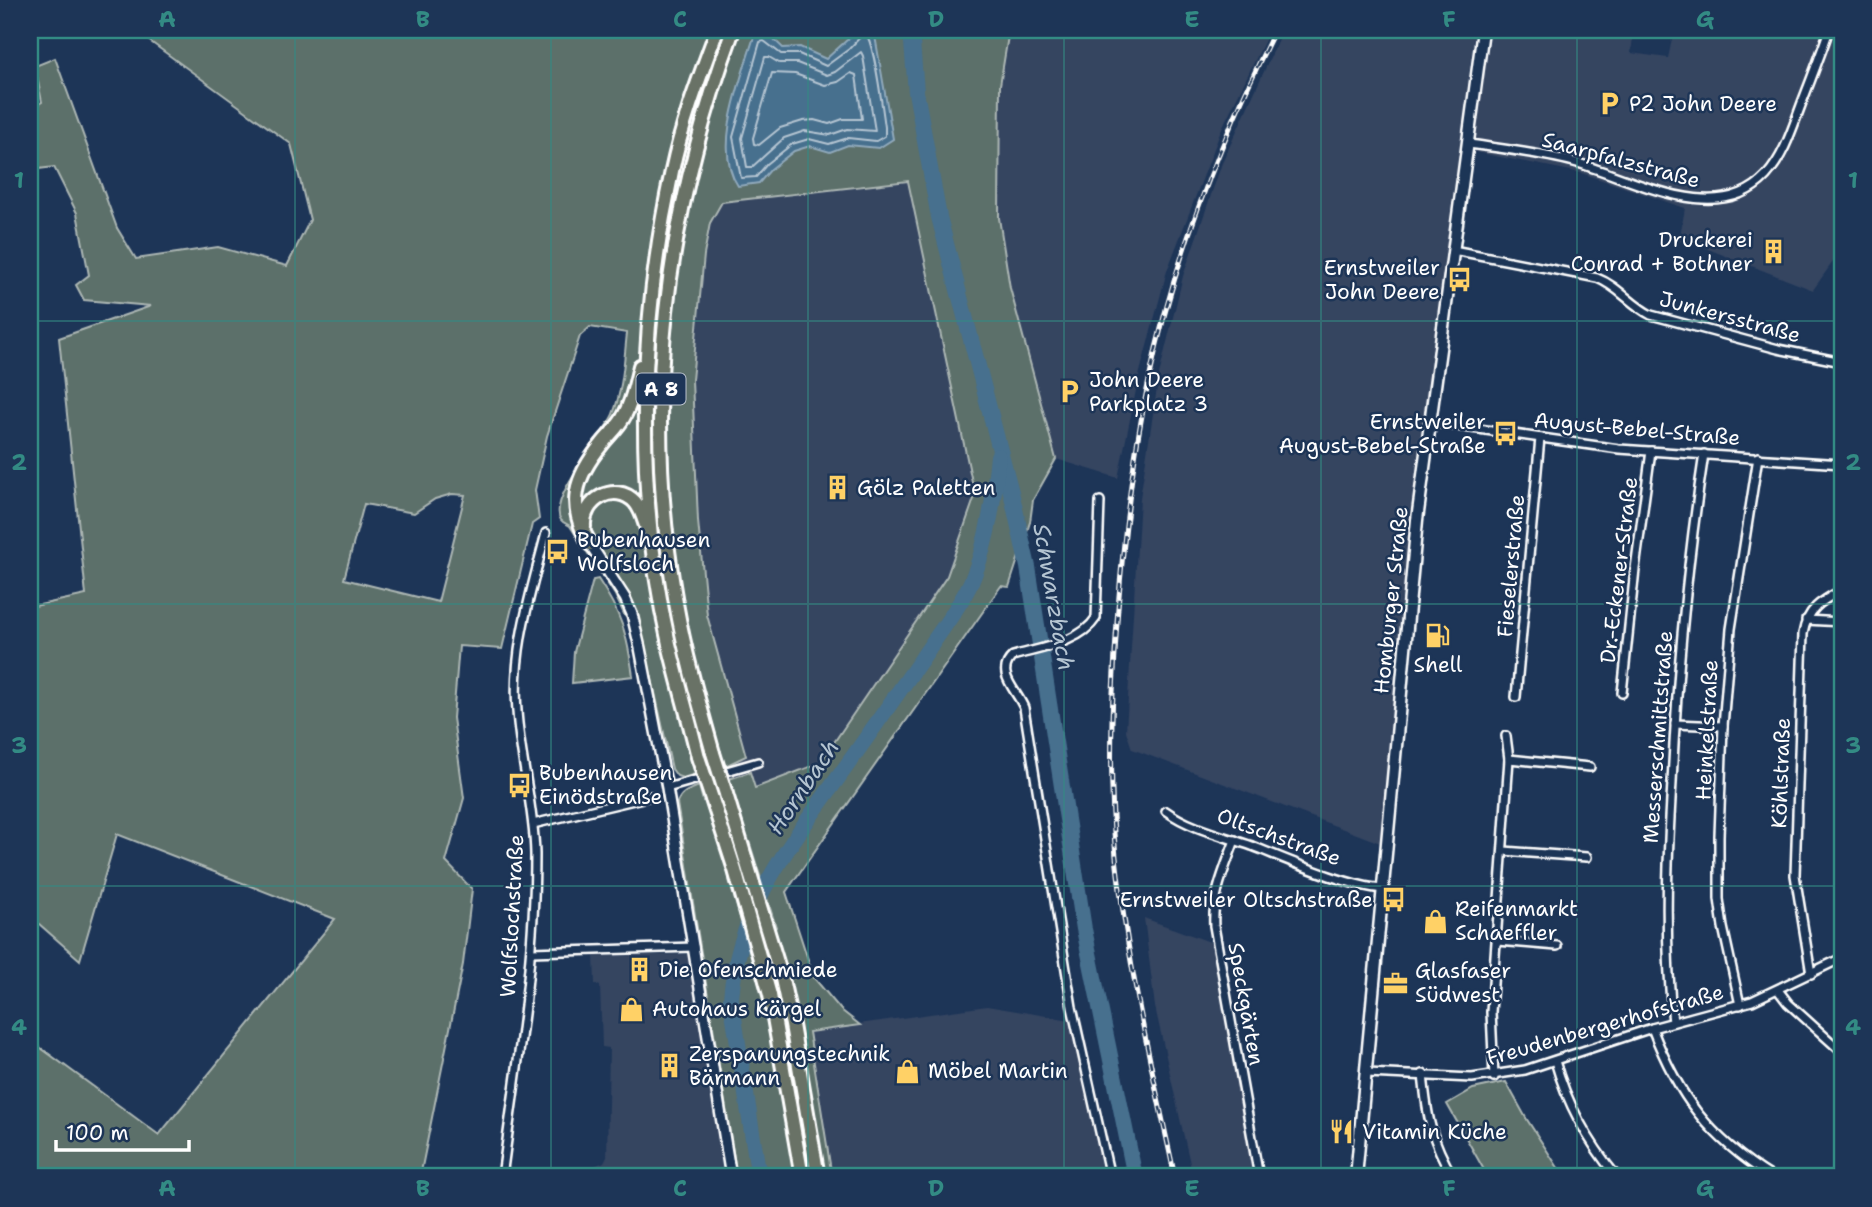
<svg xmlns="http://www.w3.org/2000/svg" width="1872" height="1207" viewBox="0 0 1872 1207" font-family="'Shantell Sans',sans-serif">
<rect width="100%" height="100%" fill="#1d3557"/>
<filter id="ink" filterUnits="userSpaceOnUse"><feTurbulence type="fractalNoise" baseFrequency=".0143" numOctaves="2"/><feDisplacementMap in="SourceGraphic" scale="14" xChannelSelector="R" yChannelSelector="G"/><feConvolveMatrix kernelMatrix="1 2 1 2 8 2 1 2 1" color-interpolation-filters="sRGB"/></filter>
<g filter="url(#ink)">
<g fill="#344461">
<path d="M1009,30H1270L1222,128L1167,271L1139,376L1118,478L1056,459L1010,288L999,218L1000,85Z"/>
<path d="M1283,30H1475L1413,513L1383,844L1132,749L1126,731L1140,498L1159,375L1183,276L1222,163Z"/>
<path d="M1491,30H1634L1631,53L1668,58L1674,30H1842V249L1813,290L1700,246L1679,241L1685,208L1581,173L1475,152L1478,113Z"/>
<path d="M908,181L975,496L947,576L820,763L755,789L750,772L729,779L725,766L745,756L707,615L698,521L692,380L704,255L710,223L722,202Z"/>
<path d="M1144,918L1213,943L1255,1177H1193L1155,1007Z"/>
<path d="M689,954L724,1177H587L592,1167L604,1162L607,1156L609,1048L602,1047L600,986L595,984L594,956Z"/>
<path d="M987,1006L1082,1022L1114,1177H832L809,1031Z"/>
</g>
<g fill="#5b6f6a" stroke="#adb7b4" stroke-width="2" fill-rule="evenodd">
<path d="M145,30H1009L1000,85L999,218L1010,288L1056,459L1033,500L1030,522L1009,587L1001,586L786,892L814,978L841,1010L860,1025L809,1032L832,1177H737L677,803C681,792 689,790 699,786L703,801L733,792L729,779L750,772L755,788L820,763L947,576L975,496L908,181L722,202L710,223L704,255L692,380L698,521L707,615L746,756L725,766L720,750L691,759L695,774L683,778L677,776L672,769L637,612L625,616L615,595L570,526C567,524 563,523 561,520C546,500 605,434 613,414C623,389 624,360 627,333L590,327L580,336L547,436L535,490L539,519L532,524L502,649L459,646L453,718L464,798L446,862L472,889L463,964L420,1177H30V1040L159,1135L335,919L117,834L80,960L30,916V607L86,595L59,338L151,306L84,300L76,285L89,275L77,213L54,167L30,170V109L42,102L35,66L55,58L117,228L136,259L218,247L287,266L310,220L291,144L148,40ZM452,494L465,495L438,602L344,579L364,504L414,513L435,499ZM750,844L776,927L752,958L729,880Z"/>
<path d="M598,579C622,615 627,634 633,676L572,683L574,652L593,580Z"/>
<path d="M1506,1082L1526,1118L1564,1177H1488L1447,1104L1473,1089Z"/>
</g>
<path fill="#466f8e" stroke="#90a9bb" stroke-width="2" d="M756,30H764L783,48L800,47L826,59L858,30H874L893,139L879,148L848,145L830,152L810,146L794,151L771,169L759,183L738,186C711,147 744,72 756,30Z"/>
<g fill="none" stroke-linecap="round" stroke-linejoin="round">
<g stroke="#b5c5d2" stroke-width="2">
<path d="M865,32C875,44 882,107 885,127V136L876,141L848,138L829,144L809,139L792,144L767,164L756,177L741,178L733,137L760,42L764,41L781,54H799L826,66L849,49Z"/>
<path d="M861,52L863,56L875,131L847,129L830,135L805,131L784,138L752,167H747L742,138L765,57H769L779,63H797L827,75L835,72Z"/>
<path d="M851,73L856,75L862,119H843L829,124L814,120L803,121L780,128L759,145L754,144L753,138L772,73L795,74L825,85L838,82Z"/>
</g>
<g stroke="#466f8e" stroke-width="16">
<path d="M911,30L916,92L939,217L1012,496L1028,567L1084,929L1135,1177"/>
<path d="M759,1177L731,999C737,912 786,850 835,782C864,742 892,701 921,660C936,637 965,600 974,575C989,537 994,496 998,456"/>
</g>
<defs>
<g id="minor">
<path d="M1469,144C1504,149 1540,153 1574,162C1631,177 1716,229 1766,176C1785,155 1793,126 1803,100C1812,77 1821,53 1829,30"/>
<path d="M1453,250L1597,278C1618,286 1631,305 1651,315L1778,349L1842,362"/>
<path d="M1429,422L1619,449L1842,464"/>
<path d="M1100,501L1096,618C1080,643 1040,648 1013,656C994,673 1017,690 1024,708L1072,1007L1110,1177"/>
<path d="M1806,620L1842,622"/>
<path d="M1622,693L1635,569L1651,451"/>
<path d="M1516,697L1540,438"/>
<path d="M1675,724L1723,726"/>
<path d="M1509,759L1590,767"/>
<path d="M667,788L758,762"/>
<path d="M1166,811C1191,829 1224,836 1252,846C1288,860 1346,886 1383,889"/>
<path d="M533,824L651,796"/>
<path d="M1235,840C1225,868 1212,895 1214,926L1259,1177"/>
<path d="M1504,851L1587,857"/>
<path d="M1497,941L1557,946"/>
<path d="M531,952L694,947"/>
<path d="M1811,974L1795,875L1803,634C1807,609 1821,601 1842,590"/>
<path d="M1778,990L1788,1003L1842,1052"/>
<path d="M1740,1005L1723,927L1719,899V836L1723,726L1731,629L1758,457"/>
<path d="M1673,1022C1664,942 1667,863 1672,783C1677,673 1687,563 1704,454"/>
<path d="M1652,1028C1678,1096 1709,1138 1772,1177"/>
<path d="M1555,1061C1567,1104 1589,1143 1617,1177"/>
<path d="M1367,1073L1472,1078L1525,1070L1652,1028L1752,1001L1842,958"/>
<path d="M1423,1074C1427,1117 1431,1140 1453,1177"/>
<path d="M1494,1077L1491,1012L1509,759L1506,736"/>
<path d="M502,1177C516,1070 535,963 535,854C534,806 520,759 517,711C512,649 531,593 546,533"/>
</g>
<path id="tertiary" d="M590,544L625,598L632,614L640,648L667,788L731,1177"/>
<path id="secondary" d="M1356,1177L1417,520L1483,30"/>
<g id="motorway">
<path d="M584,527C582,500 615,481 635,502C642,510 644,520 647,529"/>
<path d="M590,544C566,505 575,477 602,444C609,435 618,427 623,418C632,402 636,383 640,366"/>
<path d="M713,753C699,703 685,654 676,603C641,405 665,217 733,30"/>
<path d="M698,757C689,719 678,682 669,644C634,491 639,324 672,171C682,123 700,76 717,30"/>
<path d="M726,794L782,979L792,1025L818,1177"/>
<path d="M712,799L735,870L770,995L802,1177"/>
</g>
</defs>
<use href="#minor" stroke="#fff" stroke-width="12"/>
<use href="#tertiary" stroke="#fff" stroke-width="14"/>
<use href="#secondary" stroke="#fff" stroke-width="15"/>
<use href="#motorway" stroke="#fff" stroke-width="18"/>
<use href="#minor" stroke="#1d3557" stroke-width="7"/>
<use href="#tertiary" stroke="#1d3557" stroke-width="9"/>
<use href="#secondary" stroke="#1d3557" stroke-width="10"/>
<use href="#motorway" stroke="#697266" stroke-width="12"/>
<defs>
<path id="rail" d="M1175,1177C1152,1071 1128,965 1116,857C1108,775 1112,691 1118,608C1124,532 1133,455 1149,380C1174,258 1220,141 1275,30"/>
</defs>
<use href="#rail" stroke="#fff" stroke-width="5"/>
<use href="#rail" stroke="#1d3557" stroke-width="2.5" stroke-dasharray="8" stroke-linecap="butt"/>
<defs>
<g id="motorway-bridge">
<path d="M713,753L726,794"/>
<path d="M698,757L712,799"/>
</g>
</defs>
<use href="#motorway-bridge" stroke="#fff" stroke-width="18" stroke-linecap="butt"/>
<use href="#motorway-bridge" stroke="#697266" stroke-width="12"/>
</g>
</g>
<path fill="none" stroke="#338b84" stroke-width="2" stroke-opacity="0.55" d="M295,30V1177M551,30V1177M808,30V1177M1064,30V1177M1321,30V1177M1577,30V1177M30,321H1842M30,604H1842M30,886H1842"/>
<defs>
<symbol id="parking-bare" viewBox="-9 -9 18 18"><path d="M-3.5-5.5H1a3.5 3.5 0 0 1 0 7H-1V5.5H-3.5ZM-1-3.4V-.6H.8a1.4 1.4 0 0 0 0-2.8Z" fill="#ffd166" stroke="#1d3557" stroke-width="2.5" paint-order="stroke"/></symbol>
<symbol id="building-bare" viewBox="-9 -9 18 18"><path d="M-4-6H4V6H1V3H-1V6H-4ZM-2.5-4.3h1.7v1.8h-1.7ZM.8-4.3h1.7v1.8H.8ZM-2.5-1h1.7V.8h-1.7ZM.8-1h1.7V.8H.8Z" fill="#ffd166" stroke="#1d3557" stroke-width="2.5" paint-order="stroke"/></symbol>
<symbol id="bus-bare" viewBox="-9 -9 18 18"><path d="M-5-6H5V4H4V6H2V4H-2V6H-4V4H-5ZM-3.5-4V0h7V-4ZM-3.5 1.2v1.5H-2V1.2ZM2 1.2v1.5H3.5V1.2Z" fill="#ffd166" stroke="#1d3557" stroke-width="2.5" paint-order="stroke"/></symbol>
<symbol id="fuel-bare" viewBox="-9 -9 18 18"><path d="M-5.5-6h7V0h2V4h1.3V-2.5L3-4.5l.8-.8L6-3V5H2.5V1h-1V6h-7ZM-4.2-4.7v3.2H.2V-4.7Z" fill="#ffd166" stroke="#1d3557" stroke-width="2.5" paint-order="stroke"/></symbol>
<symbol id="shop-bare" viewBox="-9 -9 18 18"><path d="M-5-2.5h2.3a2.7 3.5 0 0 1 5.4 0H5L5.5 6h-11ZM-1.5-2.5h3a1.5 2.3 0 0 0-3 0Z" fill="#ffd166" stroke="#1d3557" stroke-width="2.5" paint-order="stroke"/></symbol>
<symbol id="office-bare" viewBox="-9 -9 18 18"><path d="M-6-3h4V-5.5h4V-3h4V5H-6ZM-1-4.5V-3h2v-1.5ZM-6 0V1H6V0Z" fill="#ffd166" stroke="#1d3557" stroke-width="2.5" paint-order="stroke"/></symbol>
<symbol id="restaurant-bare" viewBox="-9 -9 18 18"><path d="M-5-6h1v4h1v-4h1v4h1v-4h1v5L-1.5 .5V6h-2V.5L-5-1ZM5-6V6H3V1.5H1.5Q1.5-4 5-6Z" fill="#ffd166" stroke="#1d3557" stroke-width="2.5" paint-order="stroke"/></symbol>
</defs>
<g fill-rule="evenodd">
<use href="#parking-bare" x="1592" y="86" width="35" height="35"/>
<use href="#building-bare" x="1756" y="234" width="35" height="35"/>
<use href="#bus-bare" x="1442" y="262" width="35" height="35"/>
<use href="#parking-bare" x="1052" y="374" width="35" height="35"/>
<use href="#bus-bare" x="1488" y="416" width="35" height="35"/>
<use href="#building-bare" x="820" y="470" width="35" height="35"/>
<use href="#bus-bare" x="540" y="534" width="35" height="35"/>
<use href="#fuel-bare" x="1420" y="618" width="35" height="35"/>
<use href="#bus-bare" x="502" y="768" width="35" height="35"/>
<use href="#bus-bare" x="1376" y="882" width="35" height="35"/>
<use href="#shop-bare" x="1418" y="904" width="35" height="35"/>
<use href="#building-bare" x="622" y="952" width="35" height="35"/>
<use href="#office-bare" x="1378" y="966" width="35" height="35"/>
<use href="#shop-bare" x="614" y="992" width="35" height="35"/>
<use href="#building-bare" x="652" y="1048" width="35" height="35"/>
<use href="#shop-bare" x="890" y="1054" width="35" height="35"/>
<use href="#restaurant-bare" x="1324" y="1114" width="35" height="35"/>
</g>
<g text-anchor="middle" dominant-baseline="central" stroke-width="5" stroke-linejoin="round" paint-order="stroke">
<rect fill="#1d3557" stroke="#bbc2cd" stroke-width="2" x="636.5" y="373.5" width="49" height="31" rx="5"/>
<g font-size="19" font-weight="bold" fill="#fff">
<text x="661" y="389">A 8</text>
</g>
<g font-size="21" fill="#fff" stroke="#1d3557" text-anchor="start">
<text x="1629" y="104">P2 John Deere</text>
<text x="1753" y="240" text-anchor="end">Druckerei<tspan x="1753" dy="24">Conrad + Bothner</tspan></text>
<text x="1440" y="268" text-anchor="end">Ernstweiler<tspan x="1440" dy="24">John Deere</tspan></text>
<text x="1089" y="380">John Deere<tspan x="1089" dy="24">Parkplatz 3</tspan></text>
<text x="1486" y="422" text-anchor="end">Ernstweiler<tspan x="1486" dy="24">August-Bebel-Straße</tspan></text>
<text x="857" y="488">Gölz Paletten</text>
<text x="577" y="540">Bubenhausen<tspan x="577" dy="24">Wolfsloch</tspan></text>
<text x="1438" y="665" text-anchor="middle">Shell</text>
<text x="539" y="773">Bubenhausen<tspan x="539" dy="24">Einödstraße</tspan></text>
<text x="1373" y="900" text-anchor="end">Ernstweiler Oltschstraße</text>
<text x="1455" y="909">Reifenmarkt<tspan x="1455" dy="24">Schaeffler</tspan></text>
<text x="659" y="970">Die Ofenschmiede</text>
<text x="1415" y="971">Glasfaser<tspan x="1415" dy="24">Südwest</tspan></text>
<text x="652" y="1009">Autohaus Kärgel</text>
<text x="689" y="1054">Zerspanungstechnik<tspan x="689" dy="24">Bärmann</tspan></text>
<text x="928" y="1071">Möbel Martin</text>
<text x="1362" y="1132">Vitamin Küche</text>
</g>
<g font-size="21" fill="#fff" stroke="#1d3557">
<text transform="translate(1621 160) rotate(15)">Saarpfalzstraße</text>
<text transform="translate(1730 317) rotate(15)">Junkersstraße</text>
<text transform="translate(1637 429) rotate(5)">August-Bebel-Straße</text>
<text transform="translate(1511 566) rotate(-85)">Fieselerstraße</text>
<text transform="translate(1619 570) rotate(-83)">Dr.-Eckener-Straße</text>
<text transform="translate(1391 600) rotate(-84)">Homburger Straße</text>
<text transform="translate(1707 730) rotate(-87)">Heinkelstraße</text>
<text transform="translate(1658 737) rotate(-86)">Messerschmittstraße</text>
<text transform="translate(1781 773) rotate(-88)">Köhlstraße</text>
<text transform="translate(1279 837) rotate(20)">Oltschstraße</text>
<text transform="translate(512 916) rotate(-87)">Wolfslochstraße</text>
<text transform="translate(1246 1004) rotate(80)">Speckgärten</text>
<text transform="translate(1605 1025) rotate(-16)">Freudenbergerhofstraße</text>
</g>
<g font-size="23" font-style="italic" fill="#b5c5d2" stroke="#1d3557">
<text transform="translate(1054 597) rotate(80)">Schwarzbach</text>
<text transform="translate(803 787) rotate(-56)">Hornbach</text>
</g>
</g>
<rect width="1872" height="1207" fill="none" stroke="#1d3557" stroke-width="77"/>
<path d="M56 1140v10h133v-10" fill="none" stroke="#ffffff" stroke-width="3.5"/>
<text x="66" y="1140" font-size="21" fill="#ffffff" stroke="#1d3557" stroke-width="5" paint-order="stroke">100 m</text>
<rect x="38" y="38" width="1796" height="1130" fill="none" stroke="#338b84" stroke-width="2.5"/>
<g font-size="23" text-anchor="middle" font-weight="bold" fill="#338b84">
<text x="167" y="27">A</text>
<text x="423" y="27">B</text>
<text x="680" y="27">C</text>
<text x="936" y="27">D</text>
<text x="1192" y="27">E</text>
<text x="1449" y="27">F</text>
<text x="1705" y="27">G</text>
<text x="19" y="188">1</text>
<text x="1853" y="188">1</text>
<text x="19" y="470">2</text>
<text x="1853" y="470">2</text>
<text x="19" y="753">3</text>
<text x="1853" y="753">3</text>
<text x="19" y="1035">4</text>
<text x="1853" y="1035">4</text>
<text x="167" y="1196">A</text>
<text x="423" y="1196">B</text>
<text x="680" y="1196">C</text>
<text x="936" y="1196">D</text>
<text x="1192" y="1196">E</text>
<text x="1449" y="1196">F</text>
<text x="1705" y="1196">G</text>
</g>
</svg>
